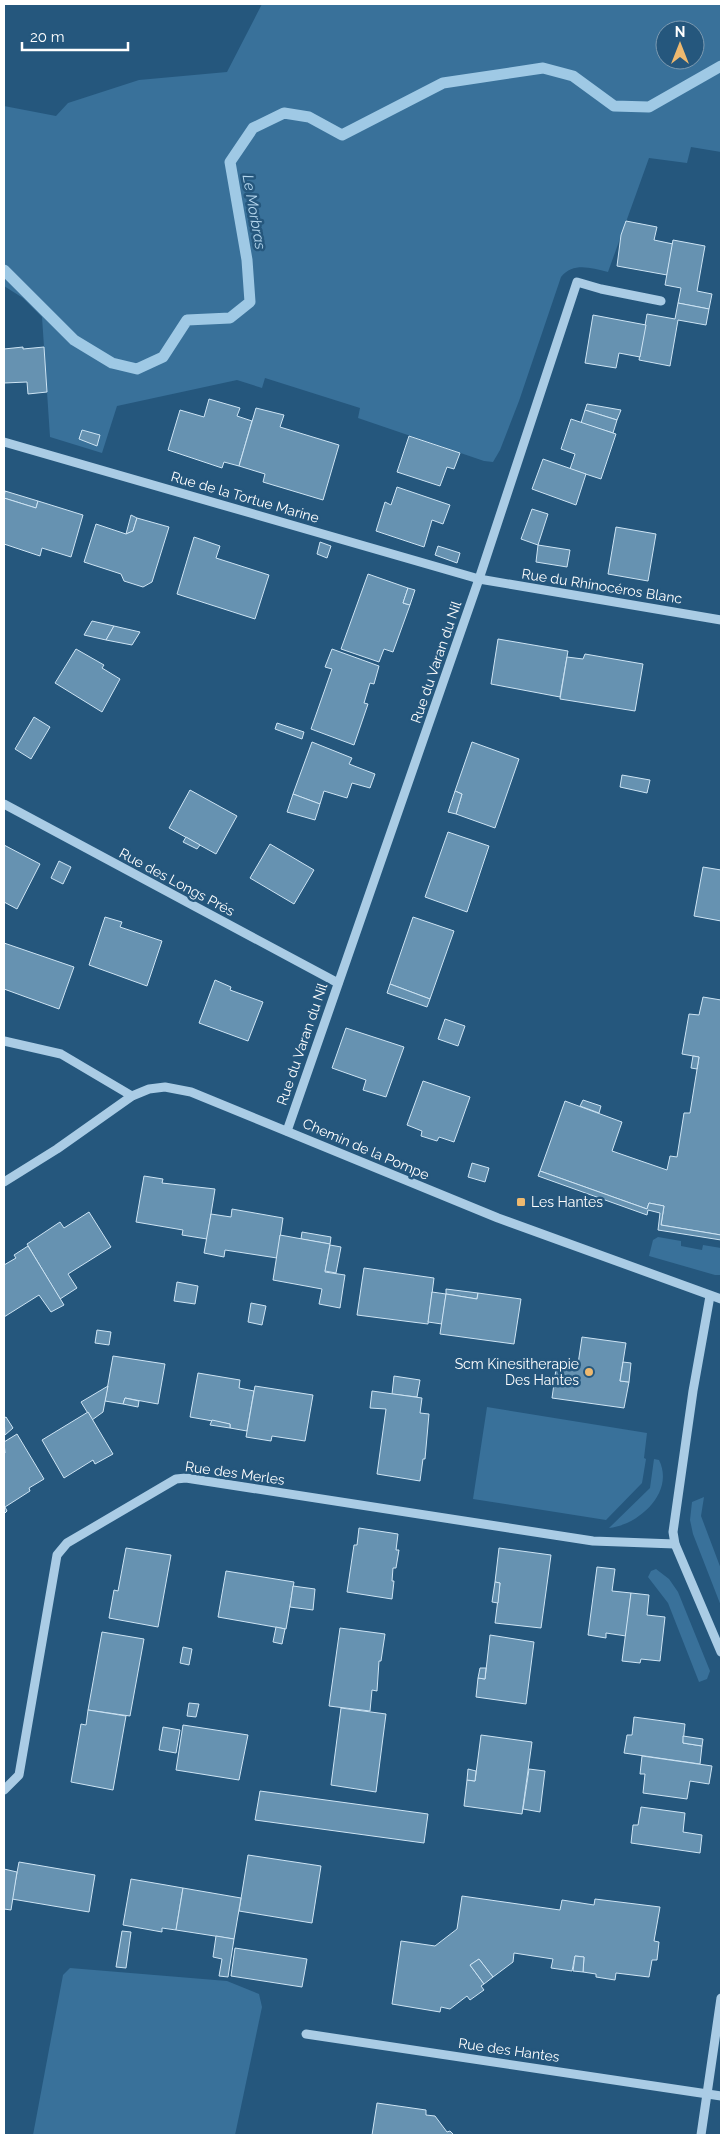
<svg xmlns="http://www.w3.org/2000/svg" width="725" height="2139" viewBox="0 0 725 2139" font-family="Raleway,sans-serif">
<rect width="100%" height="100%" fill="#25577d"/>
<g fill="#39719a" fill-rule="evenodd">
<path d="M262,4H721V152L691,147L687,163L649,158L608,272C590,268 574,262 561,277L519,401L500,450L493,462L484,461L358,418L360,408L265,378L262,388L237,380L117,406L102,453L50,437L42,317L23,298L4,286V106L56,116L68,103L139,80L227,72ZM665,30H695V60H665Z"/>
<path d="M658,1237L681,1241V1246L702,1250L703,1245L721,1248V1275H715L649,1256L653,1240Z"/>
<path d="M487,1407L647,1433L644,1458L646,1459L642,1483L606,1520L473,1499Z"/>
<path d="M654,1459L659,1460C675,1492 639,1525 609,1528L650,1488Z"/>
<path d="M704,1497L701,1516L721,1569V1606L693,1534L690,1520L692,1502Z"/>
<path d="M656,1569L669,1579L678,1592L710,1671L707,1679L699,1682L668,1603L648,1577L651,1571Z"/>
<path d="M70,1968L227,1981L259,1994L262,2007L235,2135H33L63,1975Z"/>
</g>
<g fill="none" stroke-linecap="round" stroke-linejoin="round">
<path stroke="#9fc9e5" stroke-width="11" d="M4,270L74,340L112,363L137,369L163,357L187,320L230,318L250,302L247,260L230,162L253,128L284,113L309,117L342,135L443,83L543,68L573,76L614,106L649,107L721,66"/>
</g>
<g fill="#6692b1" stroke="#cde4f4">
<path d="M626,221L657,227L654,240L673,244L667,275L617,266L621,235Z"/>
<path d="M673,240L705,246L697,291L712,294L709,309L678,303L681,288L665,285Z"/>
<path d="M678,303L709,309L706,325L678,320L670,366L639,360L647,314L675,319Z"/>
<path d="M593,315L646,325L640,357L619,353L616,368L585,363Z"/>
<path d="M23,347V349L44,347L47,392L28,394L27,382L4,383V349Z"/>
<path d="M209,399L240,408L237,416L252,421L239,466L224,462L222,468L168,450L180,410L204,417Z"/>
<path d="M587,404L621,410L617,420L585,410Z"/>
<path d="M256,408L284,415L280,427L339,445L323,500L263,482L265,474L239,466Z"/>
<path d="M585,410L617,420L613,433L581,423Z"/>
<path d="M571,419L616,434L601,479L570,469L575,454L561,449Z"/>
<path d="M82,430L100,435L97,446L79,439Z"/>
<path d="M409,436L460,453L454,469L447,467L440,486L397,472Z"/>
<path d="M543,459L586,474L576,505L532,489Z"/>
<path d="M397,487L450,505L443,524L432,520L424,547L376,531L385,502L391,505Z"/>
<path d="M5,491L38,501L36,508L4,498Z"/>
<path d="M4,498L36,508L38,501L83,515L71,557L42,548L40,556L4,544Z"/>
<path d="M532,509L548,514L538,545L521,539Z"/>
<path d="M131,515L137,518L133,531L126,534Z"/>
<path d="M137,518L169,527L152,582L143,587L124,581L121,574L84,562L96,524L126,534L133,531Z"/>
<path d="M616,527L656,534L648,581L608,574Z"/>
<path d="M194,537L220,546L216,558L269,575L255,619L177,594Z"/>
<path d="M320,542L331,546L327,558L317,554Z"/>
<path d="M538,545L570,550L567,567L536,562Z"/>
<path d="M438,546L460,553L457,563L435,555Z"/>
<path d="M368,574L408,588L403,603L410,605L393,652L384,649L379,662L341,649Z"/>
<path d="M408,588L415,590L410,605L403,603Z"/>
<path d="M92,621L114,626L106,640L84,635Z"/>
<path d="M114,626L140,632L132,645L106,640Z"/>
<path d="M498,639L568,651L560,697L491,684Z"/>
<path d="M76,649L104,665L102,668L120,679L102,712L55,683Z"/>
<path d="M332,649L379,666L374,684L370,683L364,703L368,704L354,745L311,729L332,669L325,667Z"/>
<path d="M585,654L643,664L635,711L560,699L567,657L583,659Z"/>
<path d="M34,717L50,727L31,759L15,749Z"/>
<path d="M277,723L304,732L302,739L275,729Z"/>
<path d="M312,742L352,758L349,764L375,774L370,788L352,783L347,798L324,791L320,804L293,794Z"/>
<path d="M472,742L519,759L495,828L456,814L462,794L455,791Z"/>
<path d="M622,775L650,780L647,793L620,787Z"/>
<path d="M190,790L237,816L216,854L169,828Z"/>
<path d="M455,791L462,794L456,814L448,812Z"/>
<path d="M293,794L320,804L315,820L287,812Z"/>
<path d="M448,832L489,846L467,912L425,897Z"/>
<path d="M186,837L200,845L197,849L183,842Z"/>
<path d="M270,844L314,870L294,904L250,878Z"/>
<path d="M4,845L40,864L17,909L4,902Z"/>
<path d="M59,861L71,867L63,884L51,878Z"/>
<path d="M703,867L721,870V921L694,916Z"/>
<path d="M105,917L122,922L120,927L162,941L147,986L89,965Z"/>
<path d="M413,917L454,931L430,999L390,984Z"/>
<path d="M4,943L74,967L59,1009L4,989Z"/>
<path d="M215,980L231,987L230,990L263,1002L248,1041L199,1023Z"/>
<path d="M390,984L430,999L427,1007L387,993Z"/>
<path d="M703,997L721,1000V1235L661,1225L664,1206L649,1203L647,1209L540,1171L565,1101L622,1122L612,1151L667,1170L670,1156L677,1157L684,1113H690L699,1057L682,1054L689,1014L699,1015Z"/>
<path d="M445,1019L465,1026L458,1046L438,1039Z"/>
<path d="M346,1028L404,1047L386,1097L363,1090L366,1080L332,1068Z"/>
<path d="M693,1056L699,1057L697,1069L691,1068Z"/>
<path d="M423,1081L470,1097L454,1142L439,1137L437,1141L421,1136L422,1131L407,1125Z"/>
<path d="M583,1100L601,1106L599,1113L580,1106Z"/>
<path d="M472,1163L489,1168L485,1182L468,1177Z"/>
<path d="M540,1171L647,1209L649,1203L664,1206L661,1225L721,1235V1240L658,1230L660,1213L648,1210L647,1215L538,1176Z"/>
<path d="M144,1176L163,1179L162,1183L215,1189L207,1239L182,1235L183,1230L136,1222Z"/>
<path d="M232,1209L283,1218L277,1258L225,1250L224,1257L204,1253L211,1214L231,1217Z"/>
<path d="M89,1212L111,1247L68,1274L77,1288L60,1299L27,1244L60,1222L64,1228Z"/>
<path d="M302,1232L331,1237L330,1244L301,1239Z"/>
<path d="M280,1235L330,1244L325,1272L345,1275L340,1308L319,1304L322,1289L273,1280Z"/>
<path d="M330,1245L341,1247L336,1273L325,1271Z"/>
<path d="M28,1246L64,1305L51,1312L39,1295L4,1317V1265L16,1258L14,1255Z"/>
<path d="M364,1268L434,1278L428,1324L357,1315Z"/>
<path d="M177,1282L198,1286L195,1304L174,1301Z"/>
<path d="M446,1289L478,1293L477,1299L446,1294Z"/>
<path d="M432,1292L446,1294L442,1324L428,1322Z"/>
<path d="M478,1293L521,1299L514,1344L440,1334L446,1294L477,1299Z"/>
<path d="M251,1303L266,1306L262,1325L248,1322Z"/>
<path d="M97,1330L111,1332L109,1345L95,1343Z"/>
<path d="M582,1337L626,1343L620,1381L629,1382L624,1408L552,1398L557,1362L578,1364Z"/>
<path d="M113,1356L165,1364L158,1404L125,1398L123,1404L105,1401Z"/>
<path d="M623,1362L631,1363L629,1382L620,1381Z"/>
<path d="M198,1373L240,1380L239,1388L254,1391L247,1431L230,1428V1424L190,1417Z"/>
<path d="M394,1376L420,1380L417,1397L392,1394Z"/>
<path d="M108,1386L103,1412L92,1420L81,1402Z"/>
<path d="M255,1386L313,1395L305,1441L272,1436L271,1441L246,1437Z"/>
<path d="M372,1391L422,1398L420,1413L429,1414L425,1459H423L420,1481L377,1474L386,1409L370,1408Z"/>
<path d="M125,1398L139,1401L138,1407L123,1404Z"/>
<path d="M88,1412L113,1454L95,1464L93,1460L64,1478L42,1440Z"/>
<path d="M6,1417L13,1428L5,1435L4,1418Z"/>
<path d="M212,1420L230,1424V1428L210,1425Z"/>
<path d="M17,1434L44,1479L29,1488L30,1491L5,1507L7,1511L4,1514V1454L5,1453L4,1442Z"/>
<path d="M359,1528L398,1534L396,1550H399L396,1568H393L392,1581H394L392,1599L347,1592L354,1545H357Z"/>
<path d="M126,1548L171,1555L158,1627L109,1618L114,1590L118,1591Z"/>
<path d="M499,1548L551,1555L541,1628L495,1623L500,1583L495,1582Z"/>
<path d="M597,1567L615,1569L612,1591L631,1593L626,1636L606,1633V1638L588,1635Z"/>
<path d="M226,1571L294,1582L286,1629L218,1617Z"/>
<path d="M495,1582L500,1583L498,1603L492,1602Z"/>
<path d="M293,1586L315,1589L313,1610L290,1607Z"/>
<path d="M631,1593L649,1595L647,1615L665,1617L660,1661L641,1659L640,1663L622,1661Z"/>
<path d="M276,1627L285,1629L282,1644L273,1642Z"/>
<path d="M340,1628L385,1634L381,1661H379L377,1691L372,1690L370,1711L329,1706Z"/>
<path d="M102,1632L144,1639L130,1716L88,1710Z"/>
<path d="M490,1635L534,1642L526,1704L476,1697L478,1678L485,1679Z"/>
<path d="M183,1647L192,1649L189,1665L180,1663Z"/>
<path d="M480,1668H486L485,1679L478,1678Z"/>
<path d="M189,1703L199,1704L196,1717L187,1716Z"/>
<path d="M341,1708L386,1714L376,1792L331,1785Z"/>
<path d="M88,1710L126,1716L113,1790L71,1782L81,1724L86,1725Z"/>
<path d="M634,1717L685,1724L683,1743L702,1746L700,1764L624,1753L627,1735H632Z"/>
<path d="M183,1725L248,1735L239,1780L176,1770Z"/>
<path d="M163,1727L180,1730L176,1753L159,1750Z"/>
<path d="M481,1735L532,1742L522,1814L464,1806L467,1780L475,1781Z"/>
<path d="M683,1736L703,1739L702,1746L683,1743Z"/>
<path d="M642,1756L712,1766L709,1784L690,1781L687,1799L643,1793L645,1774H640Z"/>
<path d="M468,1769L476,1771L475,1781L467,1780Z"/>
<path d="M529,1769L545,1771L540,1812L523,1809Z"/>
<path d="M260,1791L428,1814L424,1843L255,1820Z"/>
<path d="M641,1807L685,1813L683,1832L702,1835L700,1853L631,1843L633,1825H638Z"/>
<path d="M248,1855L321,1866L312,1923L239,1911Z"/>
<path d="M19,1862L95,1875L89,1912L12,1899Z"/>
<path d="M4,1869L17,1872L11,1910L4,1909Z"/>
<path d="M131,1879L183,1888L176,1930L162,1928V1932L123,1925Z"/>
<path d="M183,1888L241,1898L234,1939L176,1930Z"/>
<path d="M462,1896L560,1910L562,1900L594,1905L595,1899L660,1907L654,1941L659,1942L657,1960H652L649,1977L616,1973L615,1980L596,1977V1974L583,1972L584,1957L575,1956L572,1971L551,1968L553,1959L514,1953L513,1962L493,1977L479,1959L470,1965L484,1984L481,1986L484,1990L470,2000L467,1996L450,2009L441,2007L440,2012L392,2004L401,1941L435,1946L457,1929Z"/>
<path d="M122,1931L131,1932L126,1968L116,1967Z"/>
<path d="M216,1936L234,1939L228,1977L219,1976L222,1959L213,1957Z"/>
<path d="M235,1948L307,1959L302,1987L231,1976Z"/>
<path d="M575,1956L584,1957L583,1972L573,1971Z"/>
<path d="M479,1959L493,1977L484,1984L470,1965Z"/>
<path d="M377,2103L426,2110V2115L435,2116L447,2132L450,2131L454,2135H372Z"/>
</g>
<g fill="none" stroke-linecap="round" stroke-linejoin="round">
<g stroke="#aacce5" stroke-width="9">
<path d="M4,442L479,579L721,620"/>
<path d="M4,804L338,983"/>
<path d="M4,1041L61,1054L132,1096"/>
<path d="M287,1131L479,579L577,282L601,289L661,301"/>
<path d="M4,1182L57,1149L132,1096L149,1089L165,1087L191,1092L498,1218L721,1299"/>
<path d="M710,1296L693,1391L673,1532L675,1544L721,1652"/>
<path d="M4,1790L19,1775L57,1555L67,1543L176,1479L186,1478L593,1541L675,1544"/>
<path d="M306,2034L721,2096"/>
<path d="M701,2135L721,1998"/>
</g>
</g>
<g fill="#eeb96f" stroke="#25577d" stroke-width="2">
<rect x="516" y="1197" width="10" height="10" rx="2.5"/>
<circle cx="589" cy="1372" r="5"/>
</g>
<g text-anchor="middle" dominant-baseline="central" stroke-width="5" stroke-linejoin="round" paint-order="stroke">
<g font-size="14" fill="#fff" stroke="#25577d">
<text transform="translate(245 497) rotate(16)">Rue de la Tortue Marine</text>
<text transform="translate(602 586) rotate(9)">Rue du Rhinocéros Blanc</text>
<text transform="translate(436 662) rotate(-71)">Rue du Varan du Nil</text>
<text transform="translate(177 882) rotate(28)">Rue des Longs Prés</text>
<text transform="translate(302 1044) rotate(-71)">Rue du Varan du Nil</text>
<text transform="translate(366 1149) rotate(23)">Chemin de la Pompe</text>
<text transform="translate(235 1473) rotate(8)">Rue des Merles</text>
<text transform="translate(509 2050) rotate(8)">Rue des Hantes</text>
</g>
<g font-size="14" fill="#fff" stroke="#25577d" text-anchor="start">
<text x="531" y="1202">Les Hantes</text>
<text x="579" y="1364" text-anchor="end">Scm Kinesitherapie<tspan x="579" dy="16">Des Hantes</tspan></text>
</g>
<g font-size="15" font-style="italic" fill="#b5d6ed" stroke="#25577d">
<text transform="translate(254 212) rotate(80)">Le Morbras</text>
</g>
</g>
<rect width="725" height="2139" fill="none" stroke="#ffffff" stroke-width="10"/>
<g transform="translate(680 45)"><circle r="24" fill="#25577d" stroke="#7c9ab1"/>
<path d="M0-4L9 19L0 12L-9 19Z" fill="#eeb96f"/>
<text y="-8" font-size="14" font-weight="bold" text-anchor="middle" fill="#ffffff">N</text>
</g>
<path d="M22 42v8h106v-8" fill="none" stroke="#ffffff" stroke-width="2.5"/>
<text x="30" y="42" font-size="15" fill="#ffffff" stroke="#25577d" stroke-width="4" paint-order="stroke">20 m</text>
</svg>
